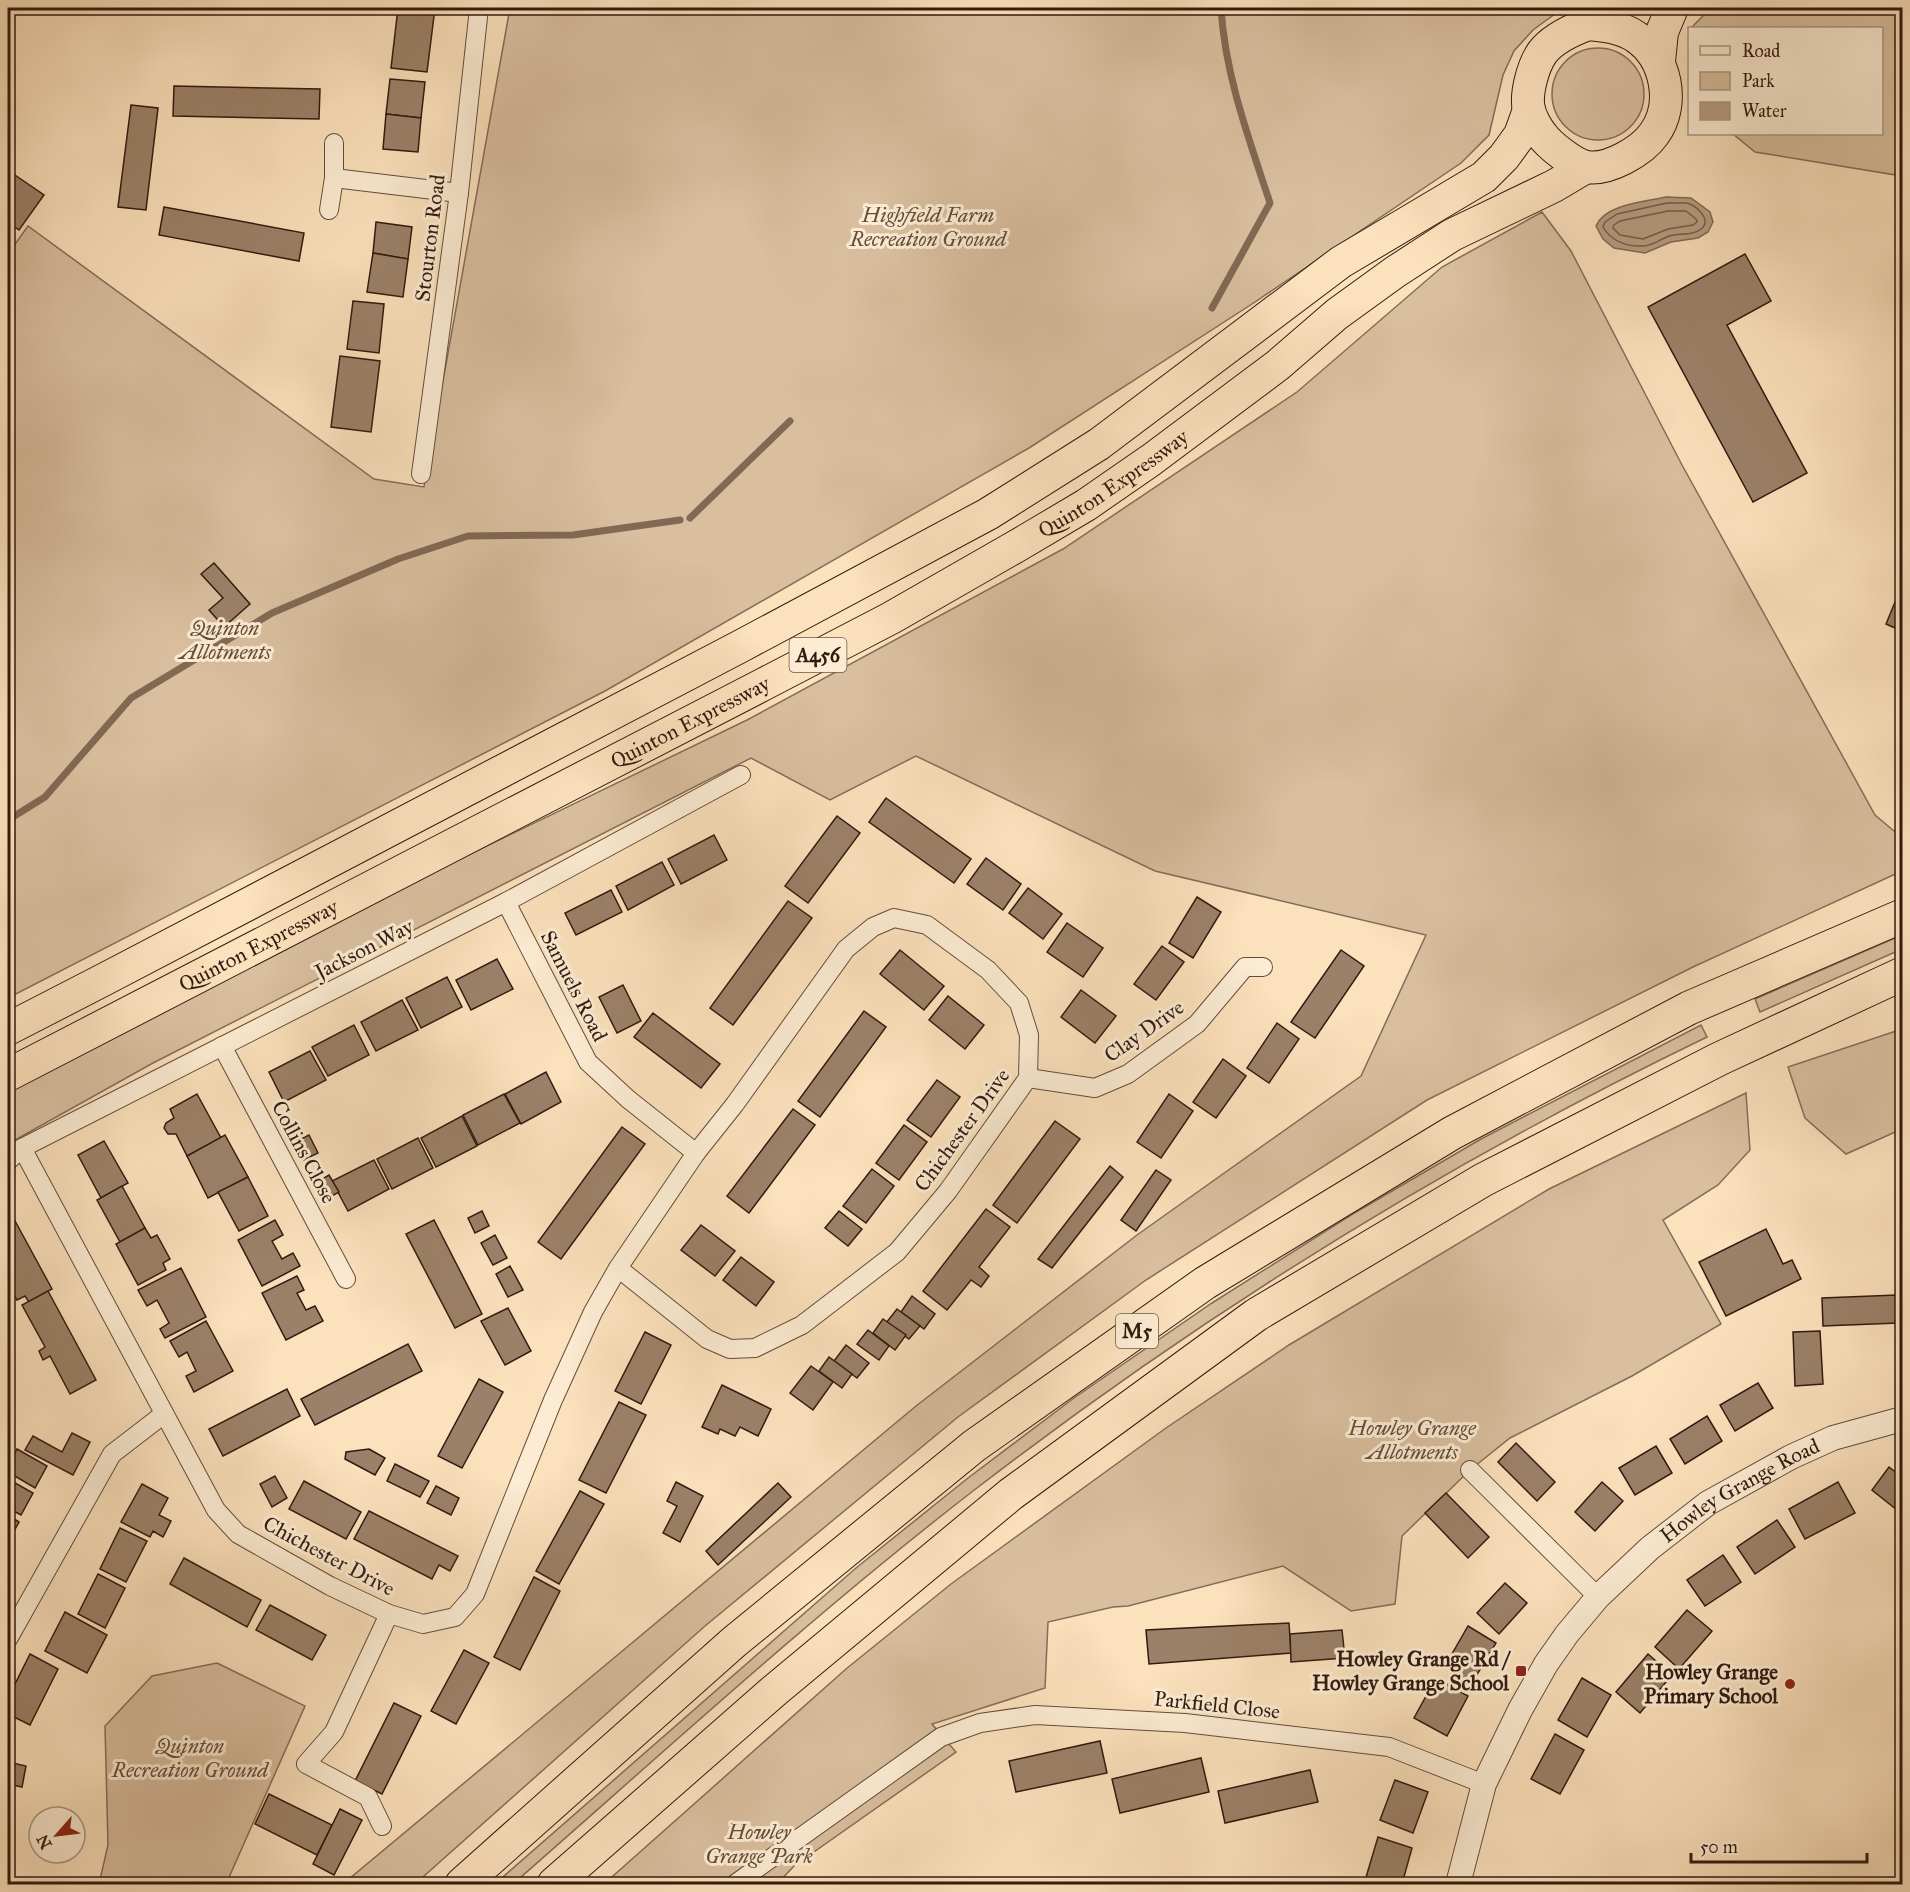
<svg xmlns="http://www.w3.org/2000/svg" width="1910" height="1892" viewBox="0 0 1910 1892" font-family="'IM FELL Great Primer',serif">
<rect width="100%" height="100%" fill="#fbe1bc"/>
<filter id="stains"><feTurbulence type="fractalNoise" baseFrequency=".00333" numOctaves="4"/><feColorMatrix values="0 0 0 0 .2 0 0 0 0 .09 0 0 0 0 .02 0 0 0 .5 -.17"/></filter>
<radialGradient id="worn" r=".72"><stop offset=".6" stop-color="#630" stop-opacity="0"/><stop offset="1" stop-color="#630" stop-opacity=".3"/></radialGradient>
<g fill="#d9bf9f" stroke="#866c58" stroke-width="1.5">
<path d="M510,8H1563L1533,30L1514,51L1503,75L1489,135L1461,163L1252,304L1029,448L605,691L8,998V254L28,226L374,479L424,487Z"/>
<path d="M1711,8H1902V176L1755,152L1733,134H1882V28H1691Z"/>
<circle cx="1598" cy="94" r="46"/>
<path d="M1542,212L1571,251L1682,465L1875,815L1894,831L1902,828V871L1693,967L1427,1100L1146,1280L958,1417L705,1626L415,1884H343L916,1406L1137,1235L1361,1076L1426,935L1155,871L916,756L830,800L751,758L153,1063L8,1144V1087L460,859L747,720L1063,549L1297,392L1442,267Z"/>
<path d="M1902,935V949L1760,1012L1755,999Z"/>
<path d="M1701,1025L1707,1037C1448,1162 1201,1315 973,1491C814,1614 665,1751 513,1884H495L856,1568L968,1478L1074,1398L1212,1303L1351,1215L1481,1139Z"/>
<path d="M1902,1029V1129L1846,1154L1805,1118L1788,1067Z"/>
<path d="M1746,1093L1750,1150L1718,1185L1663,1220L1721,1324L1632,1376L1510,1438L1470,1470L1402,1536L1395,1604L1351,1611L1283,1566L1128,1606L1113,1607L1048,1622L1045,1688L932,1724L956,1752L794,1866L777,1884H604L846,1669L951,1584L1166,1428L1289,1345L1549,1189Z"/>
<path d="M217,1663L305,1706L226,1884H99L108,1845L105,1726L152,1676Z"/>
</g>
<path fill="#b79d82" stroke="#826954" stroke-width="1.5" d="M1666,197L1691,198L1710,212L1713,222L1708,232L1698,238L1671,242L1645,253L1614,248L1603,239L1596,226C1605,204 1645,202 1666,197Z"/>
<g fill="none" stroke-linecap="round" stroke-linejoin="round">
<g stroke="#745c49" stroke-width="1.5">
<path d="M1667,203C1673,203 1680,203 1686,203C1696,205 1713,220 1701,229C1693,236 1679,233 1669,236C1661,239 1652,246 1643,246C1627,247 1611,241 1603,227L1605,222L1617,214Z"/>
<path d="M1668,211H1686L1696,219L1697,222L1693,225L1668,229L1643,239L1620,235L1613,228L1614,225L1620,221Z"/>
</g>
<g stroke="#826954" stroke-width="7">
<path d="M1212,308L1270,203C1249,139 1225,75 1221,8"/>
<path d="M690,518L790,421"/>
<path d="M8,820L45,797L131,698L272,613L398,559L468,536L573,535L680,520"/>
</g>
</g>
<g fill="#9b8169" stroke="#321a10" stroke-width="1.5">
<path d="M398,8H435L427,72L391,68Z"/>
<path d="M390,79L425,82L421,118L386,114Z"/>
<path d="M174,86L320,89L319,119L173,116Z"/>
<path d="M131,105L158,108L146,210L118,207Z"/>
<path d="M386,114L421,118L418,152L383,149Z"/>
<path d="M9,171L44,195L19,230L8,222V173Z"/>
<path d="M164,207L304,233L299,261L159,235Z"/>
<path d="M376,222L412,227L408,259L373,253Z"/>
<path d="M373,253L408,259L403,297L367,292Z"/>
<path d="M1745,254L1771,301L1727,325L1807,473L1753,502L1648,307Z"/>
<path d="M353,301L384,304L379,353L347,349Z"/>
<path d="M340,356L380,361L371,432L331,427Z"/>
<path d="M214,563L250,604L224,627L209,610L223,598L201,574Z"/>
<path d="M1902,585V631L1886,624Z"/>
<path d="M886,798L971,859L954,883L869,822Z"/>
<path d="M837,816L860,833L808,903L785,886Z"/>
<path d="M714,835L727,860L681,884L668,859Z"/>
<path d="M986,858L1021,884L1003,910L967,884Z"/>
<path d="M662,862L674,885L628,910L616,886Z"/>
<path d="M1028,888L1062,914L1043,939L1009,913Z"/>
<path d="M611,890L622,912L576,935L565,913Z"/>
<path d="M1197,897L1221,912L1193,958L1169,943Z"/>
<path d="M788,901L812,918L733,1025L710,1008Z"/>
<path d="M1067,923L1103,948L1083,977L1047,952Z"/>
<path d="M1162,946L1184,962L1156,1000L1134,984Z"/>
<path d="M900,950L944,986L924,1010L880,974Z"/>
<path d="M1341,950L1364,966L1315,1038L1291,1022Z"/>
<path d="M497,959L513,989L471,1010L456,980Z"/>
<path d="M447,977L462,1007L421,1028L406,998Z"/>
<path d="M623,985L641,1021L617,1033L599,997Z"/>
<path d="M1081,990L1116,1016L1095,1043L1061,1017Z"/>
<path d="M948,996L984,1025L965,1049L929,1020Z"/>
<path d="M402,1000L418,1030L376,1051L361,1022Z"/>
<path d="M864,1011L886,1027L820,1117L798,1101Z"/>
<path d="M653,1013L720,1064L701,1088L634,1037Z"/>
<path d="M1277,1023L1299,1039L1269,1083L1247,1068Z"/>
<path d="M354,1025L369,1055L328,1076L312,1047Z"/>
<path d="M310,1051L326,1080L284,1102L269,1072Z"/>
<path d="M1223,1059L1246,1076L1216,1118L1193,1102Z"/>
<path d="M546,1072L561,1102L521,1124L505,1094Z"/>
<path d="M937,1080L960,1097L931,1137L907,1120Z"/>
<path d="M197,1094L221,1138L187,1156L176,1134H168L164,1128L166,1123L174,1118L170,1109Z"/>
<path d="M504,1094L520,1123L478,1145L463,1115Z"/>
<path d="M1169,1094L1193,1111L1161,1158L1137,1142Z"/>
<path d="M793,1109L815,1125L749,1213L727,1196Z"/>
<path d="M462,1116L477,1146L436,1167L421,1138Z"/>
<path d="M1055,1121L1080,1139L1017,1223L993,1205Z"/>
<path d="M904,1125L927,1142L899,1180L876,1163Z"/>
<path d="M622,1127L645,1144L561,1259L538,1242Z"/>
<path d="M225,1135L248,1177L208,1198L187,1156Z"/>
<path d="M309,1135L318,1153L304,1160L295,1142Z"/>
<path d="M418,1138L433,1168L392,1189L377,1159Z"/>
<path d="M104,1141L128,1183L101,1198L78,1155Z"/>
<path d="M374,1160L389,1189L348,1211L332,1181Z"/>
<path d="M1110,1166L1123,1177L1052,1268L1038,1259Z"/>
<path d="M872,1169L894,1186L866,1223L843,1206Z"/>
<path d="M1156,1170L1171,1180L1136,1231L1121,1220Z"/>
<path d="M329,1175L339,1192L323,1201L314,1184Z"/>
<path d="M248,1177L268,1216L239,1231L218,1192Z"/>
<path d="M122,1186L145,1228L120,1242L97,1200Z"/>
<path d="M986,1209L1010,1227L979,1267L989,1276L981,1287L971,1280L947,1310L923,1291Z"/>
<path d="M482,1211L489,1226L475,1233L468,1218Z"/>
<path d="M839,1211L862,1229L848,1246L825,1228Z"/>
<path d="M14,1219L52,1289L29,1302L25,1296L17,1300L8,1285V1222Z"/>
<path d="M275,1220L283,1235L272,1241L282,1259L293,1253L300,1266L262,1286L238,1240Z"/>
<path d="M434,1220L482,1314L455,1328L406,1234Z"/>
<path d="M701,1225L735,1251L715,1276L681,1250Z"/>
<path d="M145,1228L151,1238L157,1235L170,1259L163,1263L166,1270L138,1285L116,1244Z"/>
<path d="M1766,1229L1783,1264L1792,1260L1801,1279L1726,1316L1699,1262Z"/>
<path d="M495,1235L507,1258L493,1265L481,1243Z"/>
<path d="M741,1257L774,1282L756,1306L723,1280Z"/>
<path d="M510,1266L523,1290L508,1297L496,1274Z"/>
<path d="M181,1268L206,1317L165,1338L160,1329L169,1323L157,1300L147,1306L138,1290Z"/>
<path d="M297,1276L304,1290L297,1293L306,1310L315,1306L323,1321L286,1340L262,1293Z"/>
<path d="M48,1291L96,1380L70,1394L50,1356L43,1360L39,1351L45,1347L22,1305Z"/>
<path d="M1897,1295L1898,1323L1823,1326L1822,1298Z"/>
<path d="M912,1296L935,1314L924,1329L901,1312Z"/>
<path d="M508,1308L531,1351L505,1365L481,1321Z"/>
<path d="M897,1309L920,1326L909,1339L886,1323Z"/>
<path d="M883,1319L906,1335L895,1350L873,1333Z"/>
<path d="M206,1321L233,1371L194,1392L186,1376L196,1371L187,1352L179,1357L170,1341Z"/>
<path d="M868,1330L889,1346L879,1360L857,1344Z"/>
<path d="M1820,1331L1823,1384L1795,1386L1793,1332Z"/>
<path d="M645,1332L671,1345L641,1404L615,1391Z"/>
<path d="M408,1344L422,1371L315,1425L301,1399Z"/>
<path d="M846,1345L869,1363L857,1378L834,1361Z"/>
<path d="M829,1357L852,1374L842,1388L819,1371Z"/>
<path d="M811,1366L833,1382L813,1410L790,1393Z"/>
<path d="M479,1379L503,1392L462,1468L438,1456Z"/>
<path d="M1758,1383L1773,1408L1735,1431L1720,1405Z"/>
<path d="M722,1385L771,1409L758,1436L740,1427L735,1436L720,1429L718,1434L702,1427Z"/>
<path d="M287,1389L300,1416L223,1456L209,1429Z"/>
<path d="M619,1402L646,1415L606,1493L579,1480Z"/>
<path d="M1707,1416L1722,1441L1685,1464L1670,1439Z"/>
<path d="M72,1433L90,1442L73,1475L25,1450L33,1436L62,1452Z"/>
<path d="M1516,1443L1555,1482L1537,1501L1498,1462Z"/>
<path d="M1656,1446L1672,1473L1635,1495L1619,1468Z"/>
<path d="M17,1449L47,1466L35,1488L8,1472V1466Z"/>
<path d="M369,1449L385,1458L375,1475L345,1459L346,1452Z"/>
<path d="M395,1464L429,1481L420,1497L387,1481Z"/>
<path d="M1889,1467L1902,1477V1514L1872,1490Z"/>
<path d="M275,1476L287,1498L272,1507L260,1484Z"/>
<path d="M8,1479L33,1493L21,1515L8,1508Z"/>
<path d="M304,1481L361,1512L346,1539L289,1509Z"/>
<path d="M676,1482L703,1496L680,1542L663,1533L677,1506L667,1501Z"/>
<path d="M1602,1482L1623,1501L1595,1531L1575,1512Z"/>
<path d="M1838,1482L1855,1513L1805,1539L1789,1509Z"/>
<path d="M778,1483L791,1497L718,1565L706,1551Z"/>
<path d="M142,1484L168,1498L159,1515L171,1521L163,1537L153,1531L150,1537L121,1522Z"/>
<path d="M436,1486L459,1498L451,1515L427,1503Z"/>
<path d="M580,1491L604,1504L559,1584L536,1571Z"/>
<path d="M1446,1493L1489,1537L1468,1558L1425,1513Z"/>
<path d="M369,1511L458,1556L450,1571L439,1565L432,1579L354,1539Z"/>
<path d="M8,1515L19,1522L8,1542Z"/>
<path d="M1777,1520L1795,1547L1755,1574L1737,1547Z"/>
<path d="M120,1528L147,1541L126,1582L100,1569Z"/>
<path d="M1723,1555L1741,1582L1705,1606L1687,1580Z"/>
<path d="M184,1558L261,1600L247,1627L170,1584Z"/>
<path d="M98,1574L125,1588L105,1628L78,1614Z"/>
<path d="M534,1577L560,1591L520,1670L494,1657Z"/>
<path d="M1505,1583L1527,1603L1499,1634L1477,1613Z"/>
<path d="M270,1605L326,1635L312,1660L256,1630Z"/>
<path d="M1687,1610L1712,1631L1679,1669L1655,1647Z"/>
<path d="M65,1612L107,1635L87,1673L45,1651Z"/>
<path d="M1289,1623L1291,1653L1149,1664L1146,1630Z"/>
<path d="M1468,1626L1496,1643L1472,1683L1445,1666Z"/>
<path d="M1342,1630L1345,1658L1291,1662L1290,1634Z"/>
<path d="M464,1650L489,1663L456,1724L431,1711Z"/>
<path d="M30,1654L58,1669L30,1725L8,1714V1698Z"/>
<path d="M1648,1654L1672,1675L1640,1713L1616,1692Z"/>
<path d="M1436,1678L1468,1696L1447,1736L1414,1718Z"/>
<path d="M1582,1678L1611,1695L1587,1737L1558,1720Z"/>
<path d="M394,1703L421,1716L382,1794L355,1781Z"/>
<path d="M1555,1734L1584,1750L1560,1794L1531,1779Z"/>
<path d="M1100,1741L1107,1773L1016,1792L1009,1761Z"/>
<path d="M1201,1758L1209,1792L1120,1813L1112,1779Z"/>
<path d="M8,1762L26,1766L22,1787L8,1784Z"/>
<path d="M1310,1770L1318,1802L1225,1823L1218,1791Z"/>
<path d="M1395,1780L1428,1792L1413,1833L1380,1820Z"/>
<path d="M269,1794L332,1825L317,1855L255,1824Z"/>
<path d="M340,1809L362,1820L334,1875L313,1864Z"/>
<path d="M1378,1837L1412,1848L1402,1884H1364Z"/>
</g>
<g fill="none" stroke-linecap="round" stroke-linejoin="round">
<defs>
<g id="minor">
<path d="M334,178L459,193"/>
<path d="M329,210L334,178V143"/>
<path d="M421,474L459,193L479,8"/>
<path d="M506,902L588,1062L628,1099L696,1153"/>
<path d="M222,1046L346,1279"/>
<path d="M1028,1078L1095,1088L1128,1074L1197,1024L1245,967H1263"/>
<path d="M22,1148L216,1510L238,1534L330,1586L389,1614L423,1624L455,1617L475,1594L553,1400L593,1312L618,1268L696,1153L735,1104L846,949L873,927L894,918L927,925L988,970L1019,1003L1029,1035L1028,1078L948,1191L897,1252L802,1325L755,1348L730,1349L707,1339L618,1268"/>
<path d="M8,1161L22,1148L506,902L741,775"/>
<path d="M1470,1470L1598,1597"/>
<path d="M8,1639L112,1454L164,1414"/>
<path d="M382,1826L368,1797L306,1764L334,1732L389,1614"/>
<path d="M735,1884L941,1737L980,1723L1035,1715L1185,1723L1389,1747L1484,1784"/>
</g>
<g id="tertiary">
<path id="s1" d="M1458,1884L1484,1784L1520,1710L1546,1664L1567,1634L1598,1597L1650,1548L1708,1503L1791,1457L1833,1438L1902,1419"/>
</g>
<g id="trunk">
<path d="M1588,24C1604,26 1622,27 1636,37C1666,57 1676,104 1654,134C1642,151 1608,171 1586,167C1573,164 1549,145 1542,135C1537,129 1531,118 1529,110C1525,95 1533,66 1542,53C1552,39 1572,30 1588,24Z"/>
<path d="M1659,61L1662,32L1672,8"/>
<path d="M8,1029L105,979L741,646L988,514L1099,444L1341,262L1484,177L1504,157L1520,135L1529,110"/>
<path id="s2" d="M8,1075L764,684L891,618L1015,547L1086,505L1151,460L1278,365L1337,314L1395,272L1452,235L1554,186L1586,167"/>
</g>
<g id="motorway">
<path d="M462,1884L734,1642L974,1446L1205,1283L1452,1133L1689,1008L1902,916"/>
<path d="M554,1884L774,1691L1011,1494L1256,1315L1483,1180L1719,1059L1902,974"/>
</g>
</defs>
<use href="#minor" stroke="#644c3b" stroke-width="20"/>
<use href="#tertiary" stroke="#644c3b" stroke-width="26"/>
<use href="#trunk" stroke="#321a10" stroke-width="34"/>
<use href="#motorway" stroke="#321a10" stroke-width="35"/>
<use href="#minor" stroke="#fcecd3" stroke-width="18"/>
<use href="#tertiary" stroke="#fcecd3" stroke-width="24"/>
<use href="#trunk" stroke="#fbe1bc" stroke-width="32"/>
<use href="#motorway" stroke="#fbe1bc" stroke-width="33"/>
</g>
<g fill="#8f2418" stroke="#fcecd3" stroke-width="2">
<rect x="1515" y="1665" width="12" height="12" rx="3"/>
<circle cx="1790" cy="1684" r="6"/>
</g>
<g text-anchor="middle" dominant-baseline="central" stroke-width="6" stroke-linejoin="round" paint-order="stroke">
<g fill="#fcecd3" stroke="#6f594a" stroke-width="1.5">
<rect x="789.5" y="638" width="57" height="34" rx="4.5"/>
<rect x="1116" y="1314" width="42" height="34" rx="4.5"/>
</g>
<g font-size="20" font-weight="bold" fill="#321a10">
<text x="818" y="655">A456</text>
<text x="1137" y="1331">M5</text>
</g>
<g font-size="21" font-style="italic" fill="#644c3b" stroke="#fcecd3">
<text x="928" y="215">Highfield Farm<tspan x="928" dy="24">Recreation Ground</tspan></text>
<text x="225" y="628">Quinton<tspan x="225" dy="24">Allotments</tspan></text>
<text x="1412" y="1428">Howley Grange<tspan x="1412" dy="24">Allotments</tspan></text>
<text x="190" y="1746">Quinton<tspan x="190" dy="24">Recreation Ground</tspan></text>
<text x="759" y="1832">Howley<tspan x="759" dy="24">Grange Park</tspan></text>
</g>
<g font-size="21" fill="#321a10" stroke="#fcecd3">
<text transform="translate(430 238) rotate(-83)">Stourton Road</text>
<text stroke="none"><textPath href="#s2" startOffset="1254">Quinton Expressway</textPath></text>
<text stroke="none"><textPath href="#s2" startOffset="768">Quinton Expressway</textPath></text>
<text stroke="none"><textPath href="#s2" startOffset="282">Quinton Expressway</textPath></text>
<text transform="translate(364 949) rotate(-27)">Jackson Way</text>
<text transform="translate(574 986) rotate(63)">Samuels Road</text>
<text transform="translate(1144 1031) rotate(-35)">Clay Drive</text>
<text transform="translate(962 1130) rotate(-54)">Chichester Drive</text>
<text transform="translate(304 1152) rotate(62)">Collins Close</text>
<text stroke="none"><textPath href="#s1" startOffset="502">Howley Grange Road</textPath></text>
<text transform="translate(329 1556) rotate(28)">Chichester Drive</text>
<text transform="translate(1217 1705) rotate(6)">Parkfield Close</text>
</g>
<g font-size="21" font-weight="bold" fill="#321a10" stroke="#fcecd3" text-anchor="end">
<text x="1509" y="1659">Howley Grange Rd /<tspan x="1509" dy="24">Howley Grange School</tspan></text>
<text x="1778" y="1672">Howley Grange<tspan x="1778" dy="24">Primary School</tspan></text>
</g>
</g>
<rect width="1910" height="1892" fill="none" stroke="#fbe1bc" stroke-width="30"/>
<rect x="9" y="9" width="1892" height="1874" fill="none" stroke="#321a10" stroke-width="3"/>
<rect x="15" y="15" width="1880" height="1862" fill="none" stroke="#321a10" stroke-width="1.5"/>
<rect x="1688" y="27" width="195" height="108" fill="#fcecd3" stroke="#ab9885" stroke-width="1.5"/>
<rect x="1700" y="46" width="30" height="9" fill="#fcecd3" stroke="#ab9885" stroke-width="1.5"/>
<text x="1742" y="57" font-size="18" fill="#321a10">Road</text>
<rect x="1700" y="72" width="30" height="18" fill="#d9bf9f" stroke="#ab9885" stroke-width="1.5"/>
<text x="1742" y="87" font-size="18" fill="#321a10">Park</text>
<rect x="1700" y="102" width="30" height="18" fill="#b79d82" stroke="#ab9885" stroke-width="1.5"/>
<text x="1742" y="117" font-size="18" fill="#321a10">Water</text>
<g transform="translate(57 1835) rotate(242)"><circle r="28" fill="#fcecd3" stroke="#ab9885" stroke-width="1.5"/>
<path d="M0-4.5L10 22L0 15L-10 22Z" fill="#8f2418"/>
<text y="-9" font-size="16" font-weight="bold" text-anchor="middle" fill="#321a10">N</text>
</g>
<path d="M1691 1853v9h176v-9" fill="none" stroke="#321a10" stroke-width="3"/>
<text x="1700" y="1853" font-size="18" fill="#321a10" stroke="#fcecd3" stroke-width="4.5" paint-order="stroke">50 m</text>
<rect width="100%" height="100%" filter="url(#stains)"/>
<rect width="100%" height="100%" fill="url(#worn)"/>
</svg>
